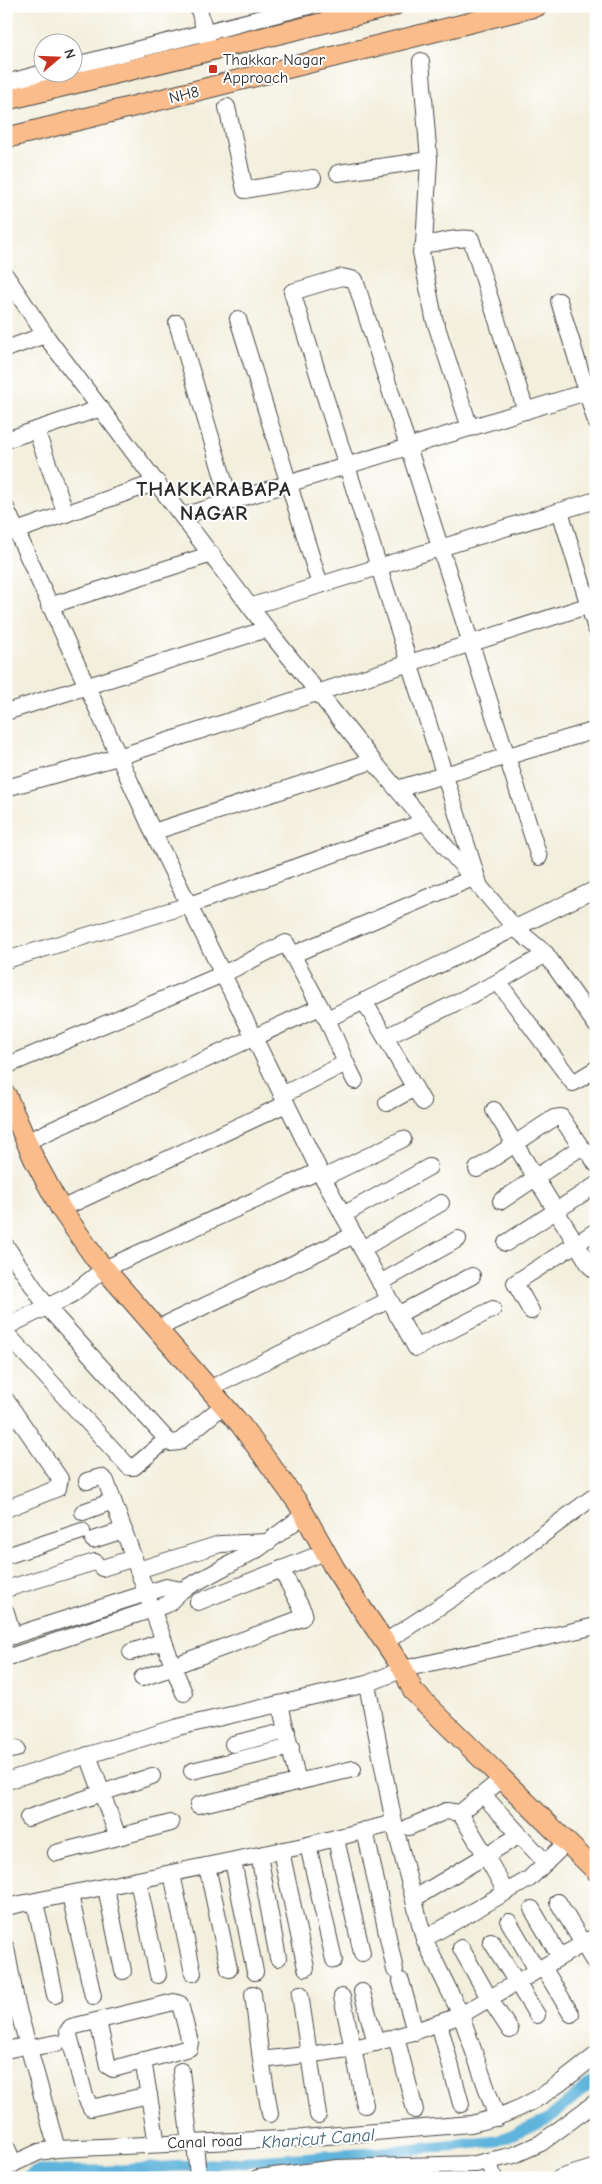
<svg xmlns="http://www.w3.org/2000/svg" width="602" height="2184" viewBox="0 0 602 2184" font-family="'Comic Neue',sans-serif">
<rect width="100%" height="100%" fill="#fff"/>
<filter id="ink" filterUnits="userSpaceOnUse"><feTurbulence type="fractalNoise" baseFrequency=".02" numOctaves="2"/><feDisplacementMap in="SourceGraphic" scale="10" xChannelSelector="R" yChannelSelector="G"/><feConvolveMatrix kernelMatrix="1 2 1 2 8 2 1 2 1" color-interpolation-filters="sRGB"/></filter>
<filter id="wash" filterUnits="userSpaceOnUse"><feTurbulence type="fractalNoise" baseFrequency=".0096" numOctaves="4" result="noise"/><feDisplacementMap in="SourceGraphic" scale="20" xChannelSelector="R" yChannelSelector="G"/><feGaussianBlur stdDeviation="1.12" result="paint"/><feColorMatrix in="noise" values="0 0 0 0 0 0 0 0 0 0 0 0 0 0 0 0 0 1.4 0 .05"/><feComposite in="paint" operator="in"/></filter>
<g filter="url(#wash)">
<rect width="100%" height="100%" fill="#f3efdd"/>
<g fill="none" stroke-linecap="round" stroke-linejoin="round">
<path stroke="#5fb4db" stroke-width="11" d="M25,2178L37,2171H107L400,2151L497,2141L548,2119L596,2079"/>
</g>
</g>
<g filter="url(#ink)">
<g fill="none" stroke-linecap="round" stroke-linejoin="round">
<defs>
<g id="minor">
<path d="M198,6L208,43"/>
<path d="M421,61L429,160L424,244L421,252L434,318L470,428"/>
<path d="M72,66L309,6"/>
<path d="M6,83L47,72"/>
<path d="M227,107L245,190L313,178"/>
<path d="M338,173L429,160"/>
<path d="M424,244C440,244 455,236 471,239L526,411"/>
<path d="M6,276L48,339L267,629L373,761L515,928L546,954L596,1025"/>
<path d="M559,301L596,422"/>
<path d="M238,319L320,585"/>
<path d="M177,323L230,501"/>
<path d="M6,349L45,335"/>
<path d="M36,430L66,514"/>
<path d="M6,440L101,408"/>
<path d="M6,508L153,832L323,1178L416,1348L493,1309"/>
<path d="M560,511L596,629"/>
<path d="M183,516L596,389"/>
<path d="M16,531L157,482"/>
<path d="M49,606L212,554"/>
<path d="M252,606L596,500"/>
<path d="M6,712L267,629"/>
<path d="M6,788L118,757L596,603"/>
<path d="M397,789L596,730"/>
<path d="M153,832L373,761"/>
<path d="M480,887L292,292L342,277L355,280L539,857"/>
<path d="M292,955L473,878"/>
<path d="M6,960L189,905L424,822"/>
<path d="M498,982L573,1083L596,1069"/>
<path d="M364,1001L423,1102"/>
<path d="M386,1037L498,982L546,954"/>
<path d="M346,1063L355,1081"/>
<path d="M6,1066L223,974L286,943L327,1019L596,889"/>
<path d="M282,1095L346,1063L327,1019"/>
<path d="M387,1103L415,1088"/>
<path d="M494,1110L590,1266L596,1271"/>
<path d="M26,1142L320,1007"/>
<path d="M477,1169L554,1118L561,1117L581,1147L590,1154L596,1164"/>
<path d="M323,1178L403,1139"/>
<path d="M501,1201L581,1147"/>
<path d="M61,1209L286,1104"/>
<path d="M343,1215L429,1167"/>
<path d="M506,1243L596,1185"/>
<path d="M6,1246L47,1307L170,1443L179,1442L224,1405"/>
<path d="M362,1249L441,1203"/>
<path d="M380,1283L458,1239"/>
<path d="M531,1311L515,1283L596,1231"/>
<path d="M397,1315L472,1276"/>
<path d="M6,1327L71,1295L104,1269L319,1171"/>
<path d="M156,1329L354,1235"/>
<path d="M6,1333L129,1467H134L166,1440"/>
<path d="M209,1389L389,1300"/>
<path d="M6,1400L60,1479L58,1488L6,1509"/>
<path d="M87,1481L101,1477L106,1481L138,1570"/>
<path d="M83,1512L113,1501"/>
<path d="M93,1540L124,1530"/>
<path d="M268,1542L220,1544L138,1570L173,1666L302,1618L304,1613L281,1569"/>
<path d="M6,1556L82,1531"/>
<path d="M102,1568L134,1558"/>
<path d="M6,1589L95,1562"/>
<path d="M198,1602L325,1552"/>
<path d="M6,1612L13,1636"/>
<path d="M6,1638L166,1587L182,1590"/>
<path d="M385,1642L494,1571L596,1495"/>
<path d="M131,1652L164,1641"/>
<path d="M6,1658L168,1604L182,1590L258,1549L304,1515"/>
<path d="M173,1666L184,1693"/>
<path d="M142,1678L174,1667"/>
<path d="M280,1704L298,1782"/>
<path d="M233,1744L287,1731"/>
<path d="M6,1751L16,1749"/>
<path d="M192,1771L291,1747"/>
<path d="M6,1781L178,1727L367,1684L403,1669L596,1626"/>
<path d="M483,1795L546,1863"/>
<path d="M198,1805L353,1769"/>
<path d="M460,1813L486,1856L506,1892"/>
<path d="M28,1818L152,1776"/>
<path d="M394,1823L424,1939L461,2015L497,2118"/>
<path d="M409,1827L446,1811L460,1813L503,1778"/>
<path d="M365,1830L395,1970"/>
<path d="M118,1837L171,1823"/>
<path d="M336,1839L362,1953"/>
<path d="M308,1845L334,1960"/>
<path d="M281,1851L306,1968"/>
<path d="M56,1853L118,1837L88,1755"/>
<path d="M259,1855L278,1958"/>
<path d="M233,1861L255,1972"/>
<path d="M207,1866L229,1969"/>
<path d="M172,1874L193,1973"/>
<path d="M138,1881L158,1975"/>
<path d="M106,1888L123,1971"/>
<path d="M70,1895L93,1996"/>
<path d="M415,1898L518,1836"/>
<path d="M35,1902L55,1995"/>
<path d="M558,1902L596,1965"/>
<path d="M6,1907L308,1845L394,1823L367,1684"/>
<path d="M532,1909L560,1957"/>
<path d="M509,1922L537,1970"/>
<path d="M424,1939L529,1879L567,1842"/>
<path d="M491,1941L537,2015"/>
<path d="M6,1948L17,2006L6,2008"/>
<path d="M461,1948L489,1998L510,2030"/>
<path d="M543,1967L571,2014"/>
<path d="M401,1981L415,2032"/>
<path d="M362,1992L376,2043"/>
<path d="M253,1994L261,2060"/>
<path d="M300,1994L318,2115"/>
<path d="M342,1997L365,2105"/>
<path d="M17,2006L57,2149"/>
<path d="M98,2021L108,2066L113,2069L189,2048L190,2042L180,2004L174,2002L71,2027L68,2031L85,2096L91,2108L149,2095"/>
<path d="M439,2023L461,2104"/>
<path d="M396,2037L415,2110"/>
<path d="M30,2048L57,2043"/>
<path d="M6,2050L29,2045"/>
<path d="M143,2060L157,2144"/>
<path d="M181,2071L190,2143"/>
<path d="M270,2114L261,2060C292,2056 323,2054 354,2048C390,2040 426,2028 461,2015L596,1936"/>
<path d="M195,2142L198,2178"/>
<path d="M6,2146L14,2164"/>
<path d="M488,2161L494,2178"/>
<path d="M6,2167L39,2152L57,2149L303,2138L471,2124C526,2112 553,2090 596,2055"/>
<path d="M258,2178L337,2168L475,2164L514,2155L541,2143L596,2102"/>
<path d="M560,2178L596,2167"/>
</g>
<g id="major">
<path d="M6,100L393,6"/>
<path d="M6,138L537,6"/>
<path d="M6,1095L34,1159L61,1209L95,1258L240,1424L298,1503L335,1569L403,1669L413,1691L596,1871"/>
</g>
</defs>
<use href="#minor" stroke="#494846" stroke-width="18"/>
<use href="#major" stroke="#494846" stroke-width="22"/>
<use href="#minor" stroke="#fff" stroke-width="16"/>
<use href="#major" stroke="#fabc8b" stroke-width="20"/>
</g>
</g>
<rect fill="#c8321e" stroke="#fff" stroke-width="2" x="208" y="64" width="10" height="10" rx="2.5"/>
<g text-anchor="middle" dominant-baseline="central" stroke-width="4" stroke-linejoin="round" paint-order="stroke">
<g font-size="16" fill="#2b2b2b" stroke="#fff" text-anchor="start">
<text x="223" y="60">Thakkar Nagar<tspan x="223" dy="18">Approach</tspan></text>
</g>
<g font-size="16" fill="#2b2b2b" stroke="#fff">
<text transform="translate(184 95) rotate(-14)">NH8</text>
<text transform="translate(205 2142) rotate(-2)">Canal road</text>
</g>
<g font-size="18" font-style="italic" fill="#406271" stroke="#fff">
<text transform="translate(318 2139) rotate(-4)">Kharicut Canal</text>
</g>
<g font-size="21" font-weight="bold" letter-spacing="1" fill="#2b2b2b" stroke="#fff">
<text x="214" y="489">THAKKARABAPA<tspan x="214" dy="24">NAGAR</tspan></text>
</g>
</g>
<rect width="602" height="2184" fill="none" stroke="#fff" stroke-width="25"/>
<g transform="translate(58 58) rotate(71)"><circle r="24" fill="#ffffff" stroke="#aaaaaa"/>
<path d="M0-4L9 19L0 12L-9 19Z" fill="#c8321e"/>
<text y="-8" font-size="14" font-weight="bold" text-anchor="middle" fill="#2b2b2b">N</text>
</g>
</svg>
